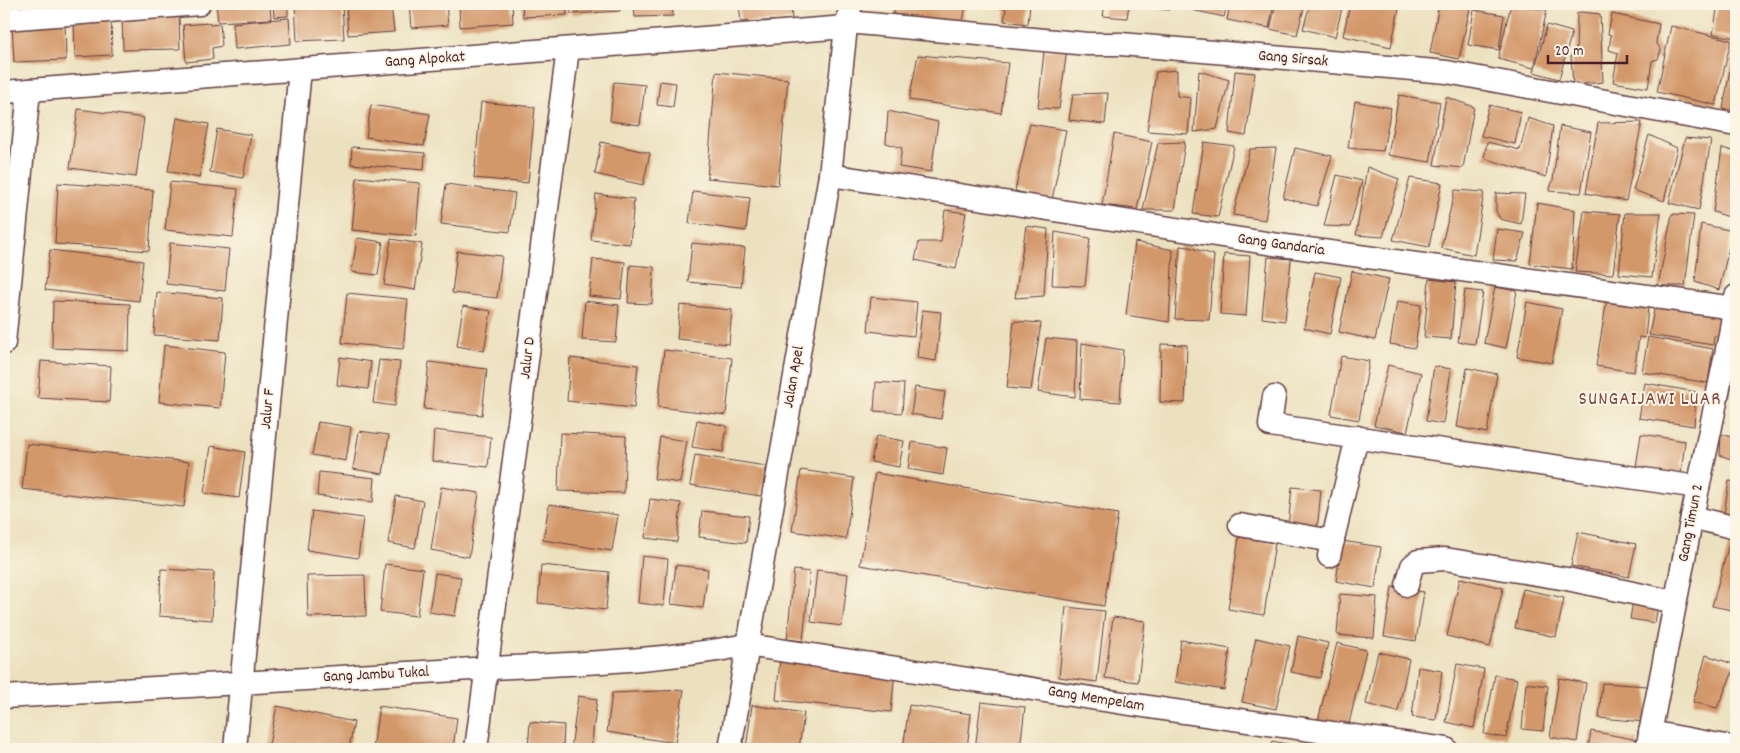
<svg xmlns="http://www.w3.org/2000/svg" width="1740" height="753" viewBox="0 0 1740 753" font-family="Dekko,sans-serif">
<rect width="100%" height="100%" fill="#fcf5e5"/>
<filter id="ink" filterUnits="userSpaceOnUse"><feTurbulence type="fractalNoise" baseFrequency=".02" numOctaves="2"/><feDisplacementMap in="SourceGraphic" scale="10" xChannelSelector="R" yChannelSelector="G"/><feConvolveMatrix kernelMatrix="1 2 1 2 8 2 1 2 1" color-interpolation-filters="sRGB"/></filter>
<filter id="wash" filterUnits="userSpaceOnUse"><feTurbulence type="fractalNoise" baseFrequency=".0096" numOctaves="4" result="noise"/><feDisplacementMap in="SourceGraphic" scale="20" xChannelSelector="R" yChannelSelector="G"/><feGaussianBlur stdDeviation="1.12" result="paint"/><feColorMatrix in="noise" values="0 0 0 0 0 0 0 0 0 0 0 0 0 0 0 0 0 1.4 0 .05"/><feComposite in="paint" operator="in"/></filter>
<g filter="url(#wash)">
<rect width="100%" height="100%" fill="#ece1bf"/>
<g id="blocks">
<g fill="#d3986b">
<path d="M216,4H270L271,19L218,22Z"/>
<path d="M273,4H288V16L274,17Z"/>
<path d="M295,4H342L344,39L297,41Z"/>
<path d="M346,4H391L394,32L348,35Z"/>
<path d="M409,4H446L448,25L411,28Z"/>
<path d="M459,4H512L513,23L460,27Z"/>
<path d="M522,4H566L567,15L523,17Z"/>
<path d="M571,4H619L620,11L571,14Z"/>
<path d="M634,4H672L673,16L635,17Z"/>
<path d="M739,4H791L792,20L741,22Z"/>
<path d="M894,4H966L962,27L894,18Z"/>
<path d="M981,4H1030L1028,24L1004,21L1006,9L981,5Z"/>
<path d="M1105,4H1129L1127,18L1103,16Z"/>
<path d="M1133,4H1170L1169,10Z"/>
<path d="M1193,4H1227L1224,17L1192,10Z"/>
<path d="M1230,4H1274L1269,28L1227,20Z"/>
<path d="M1276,4H1305L1297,35L1270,29Z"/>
<path d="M1310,4H1343L1335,37L1303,29Z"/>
<path d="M1350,4H1400L1391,47L1343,36Z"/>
<path d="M1439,4H1471L1459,59L1430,53Z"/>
<path d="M1511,4L1547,10L1534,68L1498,59Z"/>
<path d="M1718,4H1736V38L1713,34Z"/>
<path d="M1474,10L1504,15L1499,50L1468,45Z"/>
<path d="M1581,12L1600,14L1603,82L1573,85L1571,56L1576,54L1577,13Z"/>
<path d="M179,13L180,49L123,50L122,14Z"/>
<path d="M1612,14L1659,24L1656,42L1661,50L1658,59L1652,61L1648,88L1613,82L1618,53L1609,50L1611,35L1608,34Z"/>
<path d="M111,18L112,55L75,57L74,19Z"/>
<path d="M289,18L291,44L235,49L233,23Z"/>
<path d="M65,21L66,60L14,62L12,23Z"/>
<path d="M209,23L210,25L220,24L222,46L212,48L213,59L186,62L183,25Z"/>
<path d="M1547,25L1572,32L1559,79L1534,72Z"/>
<path d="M1671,26L1731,40L1716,105L1657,92Z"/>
<path d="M1735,42H1736V111L1723,109Z"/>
<path d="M1067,49L1059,109L1038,108L1044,51Z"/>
<path d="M918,55L1008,63L1001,113L909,100Z"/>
<path d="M1177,70V96L1191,98L1188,134L1147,131L1156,72Z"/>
<path d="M1199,71L1229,80L1217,129L1194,132Z"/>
<path d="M1235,71L1255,73L1246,136L1229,133Z"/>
<path d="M716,72L788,79L778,185L707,178Z"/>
<path d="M660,81L676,83L673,107L657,105Z"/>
<path d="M614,82L645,85L640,125L610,121Z"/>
<path d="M1108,93L1105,124L1069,120L1073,94Z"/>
<path d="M1399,95L1440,102L1430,162L1388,155Z"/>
<path d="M1446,97L1474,107L1463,168L1434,165Z"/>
<path d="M1355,101L1391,108L1383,151L1348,148Z"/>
<path d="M481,102L535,107L528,183L474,178Z"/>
<path d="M371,105L430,114L424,146L366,137Z"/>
<path d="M1489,105L1521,112L1515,144L1481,136Z"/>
<path d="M78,109L144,118L136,177L70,168Z"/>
<path d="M888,111L938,122L931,172L899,167L902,148L886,143Z"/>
<path d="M177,118L209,124L199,178L168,171Z"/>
<path d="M1528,118L1553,126L1546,177L1484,158L1487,142L1520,150Z"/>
<path d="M1642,122L1626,201L1586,193L1598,123Z"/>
<path d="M1030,124L1066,130L1052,200L1015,191Z"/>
<path d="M1560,126L1591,132L1581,193L1549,191L1553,180Z"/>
<path d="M217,129L251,135L243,178L210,172Z"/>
<path d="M1114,134L1152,142L1137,209L1102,205Z"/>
<path d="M1649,135L1677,148L1664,201L1633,190Z"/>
<path d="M1685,138L1711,140L1699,210L1669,203Z"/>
<path d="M601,142L650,153L643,185L595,174Z"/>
<path d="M1185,142L1175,210H1143L1158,143Z"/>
<path d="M1204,142L1234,146L1218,217L1193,214Z"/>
<path d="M352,147L425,153L424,170L351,164Z"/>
<path d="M1276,148L1265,220L1233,215L1250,149Z"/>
<path d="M1295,148L1332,156L1317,206L1283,198Z"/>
<path d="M1722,148L1736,152V219L1713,212Z"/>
<path d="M1367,167L1399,179L1383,237L1356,235Z"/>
<path d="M1337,175L1362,181L1350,227L1324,226Z"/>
<path d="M357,177L420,183L416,236L352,230Z"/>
<path d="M1410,178L1442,183L1429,247L1393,240Z"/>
<path d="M170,182L238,189L233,237L165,230Z"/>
<path d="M58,183L153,190L149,251L55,244Z"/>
<path d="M446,184L515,193L510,232L441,224Z"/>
<path d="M1455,190L1484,192L1474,255L1441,248Z"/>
<path d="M693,191L750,198L746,231L689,223Z"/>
<path d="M1496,193L1525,194L1521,224L1500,219L1496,211Z"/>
<path d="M596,194L634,199L630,244L591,240Z"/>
<path d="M1537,203L1575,210L1572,269L1530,264Z"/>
<path d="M945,210L966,213L956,269L915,260L919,242H941Z"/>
<path d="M1584,211L1620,214L1613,274L1575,272Z"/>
<path d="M1625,213H1661L1652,277L1619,274Z"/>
<path d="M1672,214L1694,215L1685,286H1658Z"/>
<path d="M1701,224L1733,231L1719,290L1695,282Z"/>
<path d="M1026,226L1048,229L1044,296L1015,298Z"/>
<path d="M1497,229L1525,233L1517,261L1493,260Z"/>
<path d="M1055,232L1090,238L1085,286L1052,285Z"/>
<path d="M357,238L383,242L378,275L352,272Z"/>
<path d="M391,239L422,244L415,290L384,285Z"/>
<path d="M1135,242L1173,250L1169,322L1126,315Z"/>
<path d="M170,243L229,249L225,291L166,284Z"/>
<path d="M692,243L745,248L741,287L688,282Z"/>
<path d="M1180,246L1189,247L1214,255L1209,320L1175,319Z"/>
<path d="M50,250L143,261L139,301L45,290Z"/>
<path d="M457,251L502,256L497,298L452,293Z"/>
<path d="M1224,254L1250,256L1246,316L1220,314Z"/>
<path d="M1268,257L1291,259L1285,321L1262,318Z"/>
<path d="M593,259L625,262L621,299L589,296Z"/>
<path d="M630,265L654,267L652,304L628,303Z"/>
<path d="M1352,271L1389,279L1375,340L1339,332Z"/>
<path d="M1315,272L1341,277L1330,334L1304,328Z"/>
<path d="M1429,279L1456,282L1451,339L1424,337Z"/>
<path d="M1495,287L1517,291L1506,348L1484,343Z"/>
<path d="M1465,290L1483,292L1475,344L1458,342Z"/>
<path d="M157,292L223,298L220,340L154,335Z"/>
<path d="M347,293L408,299L403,349L342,343Z"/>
<path d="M871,297L917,302L914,336L868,331Z"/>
<path d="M1607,299L1648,308L1645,338L1639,337L1634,372L1596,366Z"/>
<path d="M53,301L130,304L129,351L52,348Z"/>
<path d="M585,301L619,305L616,342L582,340Z"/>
<path d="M1397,301L1421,305L1415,348L1390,344Z"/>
<path d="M1527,302L1562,309L1552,363L1517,357Z"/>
<path d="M680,305L732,310L729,344L677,339Z"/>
<path d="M1655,305L1723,315L1722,336H1714L1713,345L1649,335Z"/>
<path d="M463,306L491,311L484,351L457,346Z"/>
<path d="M922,310L941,312L936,361L917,358Z"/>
<path d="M1014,321L1041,323L1031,390L1007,388Z"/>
<path d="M1648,337L1713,349L1708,383L1642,372Z"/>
<path d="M1046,338L1077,341L1075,397L1038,392Z"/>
<path d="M1082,343L1123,350L1120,402L1080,399Z"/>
<path d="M1161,344L1187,345L1185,403L1160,402Z"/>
<path d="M164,345L225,352L220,408L159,402Z"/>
<path d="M664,350L732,358L726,415L658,407Z"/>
<path d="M1341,356L1369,361L1359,420L1331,415Z"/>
<path d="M340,357L371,362L368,389L337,385Z"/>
<path d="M570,358L638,365L634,408L567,401Z"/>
<path d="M379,360L400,362L395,406L373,403Z"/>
<path d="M41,361L111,366L109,402L38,398Z"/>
<path d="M429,362L487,369L482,415L424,409Z"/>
<path d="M1388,365L1421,373L1407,432L1374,425Z"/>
<path d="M1434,366L1451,369L1443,424L1426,421Z"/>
<path d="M1467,368L1497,374L1487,433L1457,427Z"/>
<path d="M876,382L904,384L902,413L874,411Z"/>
<path d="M1645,383L1696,392L1694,426L1639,418Z"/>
<path d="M915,387L945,392L941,419L911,414Z"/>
<path d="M697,420L727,426L723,452L692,447Z"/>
<path d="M318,422L351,427L346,461L312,455Z"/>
<path d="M434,430L491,437L488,467L432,461Z"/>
<path d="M359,431L389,435L383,474L353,469Z"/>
<path d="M560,433L626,436L624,493L558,491Z"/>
<path d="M1641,434L1685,441L1681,474L1636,467Z"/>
<path d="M1721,434L1736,438V461L1720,455Z"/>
<path d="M876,436L904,441L899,467L871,462Z"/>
<path d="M660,437L687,441L680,483L654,479Z"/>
<path d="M912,442L947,448L943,475L908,469Z"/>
<path d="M27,444L189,462L184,507L22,489Z"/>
<path d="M211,446L245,452L239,498L204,493Z"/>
<path d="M695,455L766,466L761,496L690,485Z"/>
<path d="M801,470L854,478L846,539L792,531Z"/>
<path d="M319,472L375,478L373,502L317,496Z"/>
<path d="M875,473L1118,514L1104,606L860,565Z"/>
<path d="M1729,481L1736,482V524L1723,521Z"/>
<path d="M441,487L479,493L469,557L431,550Z"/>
<path d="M1292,487L1321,490L1317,531L1288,528Z"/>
<path d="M396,496L423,501L415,548L388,543Z"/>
<path d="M650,499L681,503L677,542L645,538Z"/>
<path d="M549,504L618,515L612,551L543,540Z"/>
<path d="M312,511L363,518L358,558L307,550Z"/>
<path d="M702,511L749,516L746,543L699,537Z"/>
<path d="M1578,532L1636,544L1629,577L1571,566Z"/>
<path d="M1239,537L1275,543L1264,615L1228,609Z"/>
<path d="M1730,540L1736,542V611L1712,606Z"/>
<path d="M1342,541L1381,547L1375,588L1336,581Z"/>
<path d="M642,556L668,559L664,606L638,603Z"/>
<path d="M385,564L423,569L417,616L380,612Z"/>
<path d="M541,565L609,572L606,610L538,603Z"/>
<path d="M676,565L708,569L703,608L671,604Z"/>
<path d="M161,569L214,572L212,620L159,616Z"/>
<path d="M794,570L810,572L803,641L787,639Z"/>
<path d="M817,570L848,574L842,626L811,622Z"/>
<path d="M435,573L461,577L455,616L429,612Z"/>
<path d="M365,575L366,616L308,617L307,576Z"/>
<path d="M1460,578L1503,588L1490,647L1447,636Z"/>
<path d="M1392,587L1424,592L1416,641L1384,636Z"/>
<path d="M1523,589L1564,598L1556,637L1515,628Z"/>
<path d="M1340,594L1377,597L1374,638L1337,635Z"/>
<path d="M1633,601L1658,605L1655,623L1630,619Z"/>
<path d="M1066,607L1105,611L1097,682L1059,677Z"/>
<path d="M1113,617L1145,621L1138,682L1105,678Z"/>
<path d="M1298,636L1328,643L1320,678L1291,672Z"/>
<path d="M1256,638L1290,646L1276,709L1242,702Z"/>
<path d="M1181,640L1230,649L1224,690L1175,682Z"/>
<path d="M1337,643L1366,650L1348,728L1318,721Z"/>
<path d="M1378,652L1409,659L1398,712L1366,704Z"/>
<path d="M1706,655L1736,665L1717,708L1693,702Z"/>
<path d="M780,660L895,672L891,712L776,700Z"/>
<path d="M1457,664L1484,669L1474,728L1446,722Z"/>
<path d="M1418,667L1442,671L1436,720L1412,717Z"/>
<path d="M1495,675L1517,679L1506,738L1484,734Z"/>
<path d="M1559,678L1586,683L1577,742L1550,737Z"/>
<path d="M1526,683L1548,686L1543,731L1522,729Z"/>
<path d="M1602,683L1648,686L1646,722L1599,718Z"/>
<path d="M684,690L675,743L607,732L612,693Z"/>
<path d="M578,696L597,699L591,749H571Z"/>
<path d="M981,702L1025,707L1020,749H975Z"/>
<path d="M752,705L804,713L799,749L746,748Z"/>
<path d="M909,705L971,714L967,749H903Z"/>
<path d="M277,706L354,722L349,749H268Z"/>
<path d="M379,706L457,718L453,749H373Z"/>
<path d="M530,722L564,725L563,749H528Z"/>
<path d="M1591,731L1638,740L1636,749H1588Z"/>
<path d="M1272,741L1308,748V749H1270Z"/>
</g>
</g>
</g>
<g filter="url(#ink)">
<use href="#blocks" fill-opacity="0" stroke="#623c41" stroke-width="1"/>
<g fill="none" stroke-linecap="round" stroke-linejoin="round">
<defs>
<g id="street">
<path d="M4,19L199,4"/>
<path d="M847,22L1088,44H1121L1447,72L1736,125"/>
<path d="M4,92L846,27"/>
<path d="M830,175L1273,244L1734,308"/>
<path d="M4,343L29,90"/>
<path d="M1274,397L1270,425L1698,487"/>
<path d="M1692,517L1736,528"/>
<path d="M1240,525L1333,541"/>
<path d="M1329,556L1357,437"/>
<path d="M1407,585L1412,566L1418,561L1445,559L1567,579L1675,602"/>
<path d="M4,697C155,688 306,679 457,670C554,664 651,663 747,645L1169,710L1446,749"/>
<path d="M1650,732L1736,748"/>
<path d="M235,749L300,69"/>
<path d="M476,749L568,49"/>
<path d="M730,749L830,175L846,27L851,4"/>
<path d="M1647,749L1692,517L1730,335L1736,296"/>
</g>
</defs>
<use href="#street" stroke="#623c41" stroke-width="25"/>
<use href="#street" stroke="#fff" stroke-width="22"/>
</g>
</g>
<g text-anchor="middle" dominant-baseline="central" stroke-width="4" stroke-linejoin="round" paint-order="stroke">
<g font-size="16" fill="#4a1f2b" stroke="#fcf5e5">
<text transform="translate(1293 59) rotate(5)">Gang Sirsak</text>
<text transform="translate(425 60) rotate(-4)">Gang Alpokat</text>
<text transform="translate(1281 245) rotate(8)">Gang Gandaria</text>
<text transform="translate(528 358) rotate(-83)">Jalur D</text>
<text transform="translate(794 377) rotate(-80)">Jalan Apel</text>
<text transform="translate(268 409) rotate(-85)">Jalur F</text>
<text transform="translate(1691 523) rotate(-79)">Gang Timun 2</text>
<text transform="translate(376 675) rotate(-3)">Gang Jambu Tukal</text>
<text transform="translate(1096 699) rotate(9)">Gang Mempelam</text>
</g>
<g font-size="19" letter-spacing="1" fill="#7a4941" stroke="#fcf5e5">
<text x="1650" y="400">SUNGAIJAWI LUAR</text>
</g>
</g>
<rect width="1740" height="753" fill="none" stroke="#fcf5e5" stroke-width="20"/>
<path d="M1548 55v8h79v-8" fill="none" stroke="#4a1f2b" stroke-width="2.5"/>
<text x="1555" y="55" font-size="15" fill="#4a1f2b" stroke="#fcf5e5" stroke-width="4" paint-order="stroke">20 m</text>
</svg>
